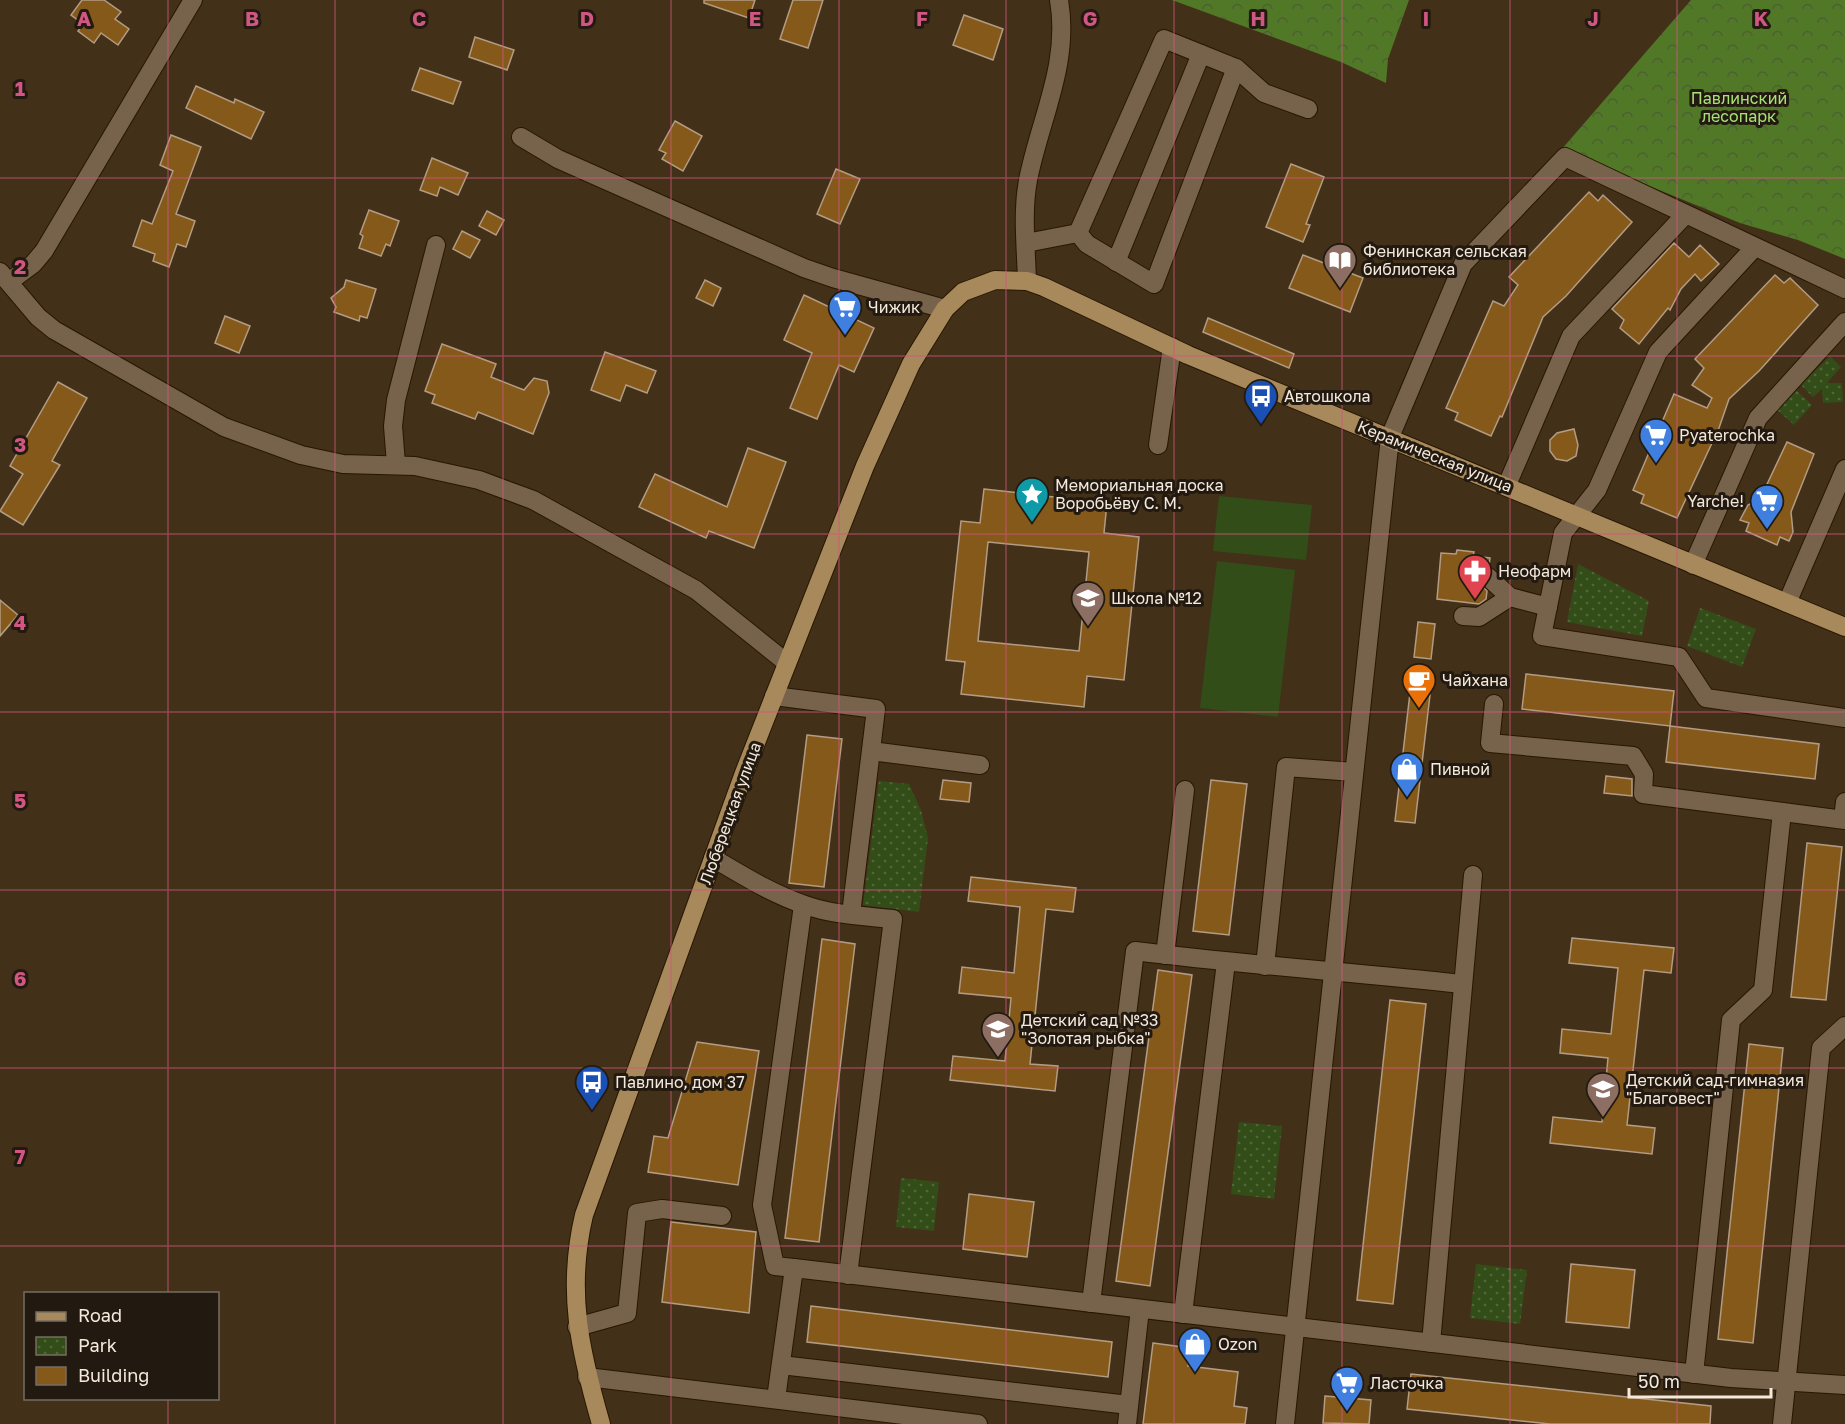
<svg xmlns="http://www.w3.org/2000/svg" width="1845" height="1424" viewBox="0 0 1845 1424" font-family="'Golos Text',sans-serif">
<defs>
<pattern id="forest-crowns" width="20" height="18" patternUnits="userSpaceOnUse" patternTransform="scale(1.5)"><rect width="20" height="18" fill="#507826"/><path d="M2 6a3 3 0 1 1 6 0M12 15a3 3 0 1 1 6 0" fill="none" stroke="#4d5f34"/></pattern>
<pattern id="park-dots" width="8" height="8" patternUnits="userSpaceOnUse" patternTransform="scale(1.5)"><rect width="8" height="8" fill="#334d18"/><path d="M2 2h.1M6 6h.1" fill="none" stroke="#516739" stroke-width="1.8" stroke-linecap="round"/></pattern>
</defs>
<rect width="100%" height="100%" fill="#423019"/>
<g fill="url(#forest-crowns)">
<path d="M1172,0H1409L1388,59L1386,83L1341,62Z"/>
<path d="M1691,0H1845V259L1798,240L1740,223L1561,150Z"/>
</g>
<g fill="url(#park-dots)">
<path d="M1830,356L1841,367L1827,383H1842L1843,402L1823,403L1822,389L1813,397L1801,385Z"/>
<path d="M1793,387L1812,405L1794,425L1774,407Z"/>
<path d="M1578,564L1649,601L1642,636L1567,622Z"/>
<path d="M1700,608L1756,629L1742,667L1687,646Z"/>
<path d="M879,781L909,784L921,810L928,838L919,912L863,905Z"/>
<path d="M1239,1122L1282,1126L1274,1199L1231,1194Z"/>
<path d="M901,1178L939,1182L934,1231L896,1227Z"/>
<path d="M1476,1264L1527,1270L1520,1324L1470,1318Z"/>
</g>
<g fill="#334d18">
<path d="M1219,496L1312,505L1306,560L1213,551Z"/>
<path d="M1217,561L1295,570L1278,717L1200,708Z"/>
</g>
<g fill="#85591a" stroke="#b39c83" stroke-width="1.5" fill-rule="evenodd">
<path d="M82,0H104L121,12L115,19L129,29L118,45L101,33L94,43L78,31L83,24L71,15Z"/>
<path d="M704,0H755L749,18L704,3Z"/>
<path d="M793,0H823L808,48L780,39Z"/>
<path d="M964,15L1003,29L993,60L953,45Z"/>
<path d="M475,37L514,50L507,70L469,57Z"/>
<path d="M420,68L461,82L453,104L412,90Z"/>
<path d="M196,86L234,103L235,99L264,112L251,139L186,108Z"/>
<path d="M675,121L702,136L683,171L662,159L666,153L659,150Z"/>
<path d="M171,135L201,147L176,214L195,221L186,247L177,244L169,267L153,261L155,254L133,246L142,220L152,224L173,171L160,165Z"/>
<path d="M432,158L468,173L458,195L440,187L437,196L420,190Z"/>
<path d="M1291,164L1324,177L1306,224L1310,225L1303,242L1266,227Z"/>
<path d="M836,169L860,179L840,224L817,214Z"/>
<path d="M1589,192L1598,201L1603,195L1632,222L1566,296L1543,317L1502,417L1500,416L1491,436L1455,420L1458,413L1446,408L1493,301L1504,306L1518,285L1509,277Z"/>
<path d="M369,210L399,221L390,246L386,244L381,256L359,248L363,236L360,234Z"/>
<path d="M487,211L504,220L496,235L479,226Z"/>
<path d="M462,231L480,240L470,258L453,249Z"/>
<path d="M1674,243L1689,257L1700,245L1719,264L1701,281L1695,274L1681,289L1670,310L1668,308L1639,344L1620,328L1624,320L1612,309Z"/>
<path d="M1303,255L1363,278L1350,312L1289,288Z"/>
<path d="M1775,275L1784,283L1790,278L1818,305L1759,371L1729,399L1719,428L1677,518L1641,503L1644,495L1633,490L1674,394L1707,408L1712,398L1692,385L1704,368L1695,359Z"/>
<path d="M346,280L376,289L367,318L360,316L359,321L334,312L336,307L331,298L344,287Z"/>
<path d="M705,280L721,288L713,306L696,298Z"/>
<path d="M804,295L874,328L854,372L839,365L817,419L790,408L812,353L784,340Z"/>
<path d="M225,316L250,326L239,353L215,343Z"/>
<path d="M1208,318L1294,354L1289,368L1203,332Z"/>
<path d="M442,344L496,364L491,377L524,390L534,378L547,381L549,393L533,434L478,412L475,419L432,403L435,395L425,391Z"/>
<path d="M605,352L656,371L647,393L626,385L620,401L591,390Z"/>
<path d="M58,382L87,398L52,461L60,465L23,525L0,511L23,474L10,466Z"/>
<path d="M1574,429L1578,445L1576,456L1567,461L1556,459L1550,451V440L1557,433Z"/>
<path d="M1787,442L1814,454L1791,512L1793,532L1789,541L1780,537L1777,545L1746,531L1749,523L1740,520L1748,505L1760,499Z"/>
<path d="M748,448L786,462L754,548L709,531L706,538L639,507L655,474L727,507Z"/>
<path d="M984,489L1107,503L1104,533L1139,537L1124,680L1087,676L1084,707L961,694L965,662L946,660L961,521L980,523ZM988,542L1089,552L1079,651L978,641Z"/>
<path d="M1457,550L1474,552L1473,556L1490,558L1489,566L1480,569L1477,574L1478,581L1487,591L1486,599L1479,604L1437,599L1441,553L1456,554Z"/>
<path d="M0,600L18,615L0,636Z"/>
<path d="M1418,622L1435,624L1431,659L1414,657Z"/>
<path d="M1526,674L1674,691L1670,726L1522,709Z"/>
<path d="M1410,693L1430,695L1415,823L1395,821Z"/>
<path d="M1670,726L1819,744L1815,779L1666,762Z"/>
<path d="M807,735L842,739L824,887L789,883Z"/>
<path d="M1606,776L1632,779V796L1604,793Z"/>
<path d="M943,780L971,783L969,802L940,799Z"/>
<path d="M1211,780L1247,784L1229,935L1193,931Z"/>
<path d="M1807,843L1842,847L1826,1000L1791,997Z"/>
<path d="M971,877L1076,888L1073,912L1046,909L1030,1064L1058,1066L1055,1091L950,1080L953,1056L1005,1061L1011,998L959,993L962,967L1014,973L1020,907L968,901Z"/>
<path d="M1572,938L1674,948L1671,973L1644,970L1627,1125L1655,1128L1652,1154L1550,1143L1553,1117L1602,1122L1608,1058L1560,1053L1562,1029L1611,1034L1618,968L1569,963Z"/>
<path d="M822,939L855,944L819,1242L785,1238Z"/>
<path d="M1158,970L1192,975L1150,1286L1116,1281Z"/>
<path d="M1390,1000L1426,1004L1393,1304L1357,1300Z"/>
<path d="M697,1042L759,1051L738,1185L648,1172L654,1136L668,1138Z"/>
<path d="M1749,1044L1783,1048L1753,1343L1718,1339Z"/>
<path d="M969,1194L1034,1202L1027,1257L963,1249Z"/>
<path d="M671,1222L756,1232L749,1313L662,1302Z"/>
<path d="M1571,1264L1635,1270L1629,1328L1566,1322Z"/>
<path d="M811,1306L1112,1342L1108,1377L807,1342Z"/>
<path d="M1153,1343L1190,1348L1188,1366L1238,1372L1234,1406L1247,1408L1245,1424H1143Z"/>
<path d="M1411,1374L1711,1406L1710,1424H1550L1407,1409Z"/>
<path d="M1325,1396L1371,1400L1369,1424L1323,1423Z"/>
</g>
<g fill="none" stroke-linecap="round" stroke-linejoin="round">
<defs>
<g id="minor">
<path d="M521,137L558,159L804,268L833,278L945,309"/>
<path d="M1078,233L1087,244L1154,284L1236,68"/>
<path d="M1026,243L1078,233L1164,39L1236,68L1264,93L1308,109"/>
<path d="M1754,248L1658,352L1597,490L1563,533L1542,636L1679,657L1706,698L1845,718"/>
<path d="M1116,262L1201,54"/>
<path d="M0,272L38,317L54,330L224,427L301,455L343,464L415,466L479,480L533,500L696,590L787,663"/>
<path d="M10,281L33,264L44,251L193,0"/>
<path d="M1027,281C1026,247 1022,213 1028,180C1040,119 1070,64 1059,0"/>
<path d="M1158,445L1172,347"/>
<path d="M396,464L393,426L396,400L436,245"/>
<path d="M1507,485L1571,336L1685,215"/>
<path d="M1693,565L1758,418L1845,322"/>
<path d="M1488,577L1510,597L1548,607"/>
<path d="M1787,603L1845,469"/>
<path d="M1463,616L1479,617L1510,597"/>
<path d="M774,696L876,709L851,914"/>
<path d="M1494,704L1490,743L1633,756L1644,774L1643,794L1845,820"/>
<path d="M871,751L980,765"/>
<path d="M1843,819L1845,802"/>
<path d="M713,858C742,875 772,894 805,905C833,915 864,916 893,919L848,1275"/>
<path d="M1165,955L1185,790"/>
<path d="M1265,966L1286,767L1354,772"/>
<path d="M794,1268L775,1266L762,1205L803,905"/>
<path d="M1091,1303L1135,951C1244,965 1353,972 1462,984"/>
<path d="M1183,1314L1226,962"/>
<path d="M577,1327L627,1313L637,1213L662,1209L722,1216"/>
<path d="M1431,1343L1473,875"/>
<path d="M781,1365L1129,1405"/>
<path d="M1694,1374L1731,1020L1763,990L1782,812"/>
<path d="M587,1377L978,1424"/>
<path d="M776,1399L794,1268L1731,1378L1845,1385"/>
<path d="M1127,1424L1140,1309"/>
<path d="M1285,1424L1390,437L1463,264L1565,157L1845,289"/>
<path d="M1782,1424L1821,1048L1845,1026"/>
</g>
<path id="major" d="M601,1424C580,1351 566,1291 584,1215L744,773L865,466L911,364L945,309L963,292L995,280L1027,281L1044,287L1188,355L1845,627"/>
</defs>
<use href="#minor" stroke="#281702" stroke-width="20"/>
<use href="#major" stroke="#281702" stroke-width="20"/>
<use href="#minor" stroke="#77634b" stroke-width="18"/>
<use href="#major" stroke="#a7895b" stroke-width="18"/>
</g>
<path fill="none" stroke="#d15782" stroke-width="1.5" stroke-opacity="0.55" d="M168,0V1294M335,0V1424M503,0V1424M671,0V1424M839,0V1424M1006,0V1424M1174,0V1424M1342,0V1424M1510,0V1424M1677,0V1424M0,178H1845M0,356H1845M0,534H1845M0,712H1845M0,890H1845M0,1068H1845M0,1246H1845M168,1398V1424"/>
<defs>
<symbol id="library-pin" viewBox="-11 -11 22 30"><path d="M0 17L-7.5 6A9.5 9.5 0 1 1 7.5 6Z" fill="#8d6e63" stroke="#221a10"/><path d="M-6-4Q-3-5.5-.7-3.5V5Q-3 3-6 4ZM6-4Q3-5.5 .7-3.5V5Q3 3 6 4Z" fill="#fff"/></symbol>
<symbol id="supermarket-pin" viewBox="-11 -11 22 30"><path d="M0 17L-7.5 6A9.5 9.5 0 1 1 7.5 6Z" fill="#3f7fe0" stroke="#221a10"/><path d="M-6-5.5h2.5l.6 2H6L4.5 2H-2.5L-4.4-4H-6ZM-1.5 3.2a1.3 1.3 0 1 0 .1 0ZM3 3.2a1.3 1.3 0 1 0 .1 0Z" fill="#fff"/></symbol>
<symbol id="bus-pin" viewBox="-11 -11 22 30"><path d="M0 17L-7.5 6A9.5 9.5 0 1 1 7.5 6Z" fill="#1a4fb4" stroke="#221a10"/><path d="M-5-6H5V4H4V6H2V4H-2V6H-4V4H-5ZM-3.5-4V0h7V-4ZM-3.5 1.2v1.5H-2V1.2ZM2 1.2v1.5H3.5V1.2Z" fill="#fff"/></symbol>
<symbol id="sight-pin" viewBox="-11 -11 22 30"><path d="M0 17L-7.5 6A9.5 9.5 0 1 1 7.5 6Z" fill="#0f9aa8" stroke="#221a10"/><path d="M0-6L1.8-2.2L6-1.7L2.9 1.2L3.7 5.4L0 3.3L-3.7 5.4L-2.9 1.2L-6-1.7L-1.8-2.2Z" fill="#fff"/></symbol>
<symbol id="pharmacy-pin" viewBox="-11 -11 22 30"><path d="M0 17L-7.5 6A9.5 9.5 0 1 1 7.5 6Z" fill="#e0444e" stroke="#221a10"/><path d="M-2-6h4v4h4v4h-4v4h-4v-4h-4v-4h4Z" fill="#fff"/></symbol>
<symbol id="school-pin" viewBox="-11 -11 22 30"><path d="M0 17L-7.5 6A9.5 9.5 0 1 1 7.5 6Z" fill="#8d6e63" stroke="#221a10"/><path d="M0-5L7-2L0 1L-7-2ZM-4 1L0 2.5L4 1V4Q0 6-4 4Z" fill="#fff"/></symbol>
<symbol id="cafe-pin" viewBox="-11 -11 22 30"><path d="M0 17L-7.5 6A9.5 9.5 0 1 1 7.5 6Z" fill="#e8710a" stroke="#221a10"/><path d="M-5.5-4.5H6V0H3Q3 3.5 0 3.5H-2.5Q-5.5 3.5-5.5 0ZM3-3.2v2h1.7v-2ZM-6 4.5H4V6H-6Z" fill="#fff"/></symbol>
<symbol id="shop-pin" viewBox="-11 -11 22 30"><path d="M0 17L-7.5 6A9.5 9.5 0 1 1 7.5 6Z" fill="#3f7fe0" stroke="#221a10"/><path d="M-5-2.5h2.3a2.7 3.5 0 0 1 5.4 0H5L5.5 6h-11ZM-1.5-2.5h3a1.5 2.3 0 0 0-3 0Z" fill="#fff"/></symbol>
</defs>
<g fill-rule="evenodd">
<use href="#library-pin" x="1321" y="241" width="38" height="52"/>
<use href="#supermarket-pin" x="826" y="288" width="38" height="52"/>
<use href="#bus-pin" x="1242" y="377" width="38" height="52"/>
<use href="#supermarket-pin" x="1637" y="416" width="38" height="52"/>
<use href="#sight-pin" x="1013" y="475" width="38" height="52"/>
<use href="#supermarket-pin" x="1748" y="482" width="38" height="52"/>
<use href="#pharmacy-pin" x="1456" y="552" width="38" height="52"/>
<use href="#school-pin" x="1069" y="579" width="38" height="52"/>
<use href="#cafe-pin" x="1400" y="661" width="38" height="52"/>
<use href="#shop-pin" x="1388" y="750" width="38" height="52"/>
<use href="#school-pin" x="979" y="1010" width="38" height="52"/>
<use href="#bus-pin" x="573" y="1063" width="38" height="52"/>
<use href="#school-pin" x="1584" y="1070" width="38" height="52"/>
<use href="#shop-pin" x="1176" y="1325" width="38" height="52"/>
<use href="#supermarket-pin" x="1328" y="1364" width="38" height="52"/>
</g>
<g text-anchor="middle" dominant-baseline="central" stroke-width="6" stroke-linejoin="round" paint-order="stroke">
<g font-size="16" fill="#a9e176" stroke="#221a10">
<text x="1739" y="98">Павлинский<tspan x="1739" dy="18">лесопарк</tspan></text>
</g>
<g font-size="16" fill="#f5e9dc" stroke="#221a10" text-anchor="start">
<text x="1363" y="251">Фенинская сельская<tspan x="1363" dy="18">библиотека</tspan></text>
<text x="868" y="307">Чижик</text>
<text x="1284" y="396">Автошкола</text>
<text x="1679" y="435">Pyaterochka</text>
<text x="1055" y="485">Мемориальная доска<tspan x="1055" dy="18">Воробьёву С. М.</tspan></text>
<text x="1744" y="501" text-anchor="end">Yarche!</text>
<text x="1498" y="571">Неофарм</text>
<text x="1111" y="598">Школа №12</text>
<text x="1442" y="680">Чайхана</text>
<text x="1430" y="769">Пивной</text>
<text x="1021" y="1020">Детский сад №33<tspan x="1021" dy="18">"Золотая рыбка"</tspan></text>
<text x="1626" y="1080">Детский сад-гимназия<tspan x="1626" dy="18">"Благовест"</tspan></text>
<text x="615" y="1082">Павлино, дом 37</text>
<text x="1218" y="1344">Ozon</text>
<text x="1370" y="1383">Ласточка</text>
</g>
<g font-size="16" fill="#f5e9dc" stroke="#221a10">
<text transform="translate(1435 456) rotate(22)">Керамическая улица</text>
<text transform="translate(730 813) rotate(-70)">Люберецкая улица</text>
</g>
</g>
<g font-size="20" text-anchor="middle" font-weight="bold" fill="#d15782" stroke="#221a10" stroke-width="6" stroke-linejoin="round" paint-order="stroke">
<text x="84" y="26">A</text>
<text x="252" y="26">B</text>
<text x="419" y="26">C</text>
<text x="587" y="26">D</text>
<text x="755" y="26">E</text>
<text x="922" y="26">F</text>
<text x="1090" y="26">G</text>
<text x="1258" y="26">H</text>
<text x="1426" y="26">I</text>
<text x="1593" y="26">J</text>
<text x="1761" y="26">K</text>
<text x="20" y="96">1</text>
<text x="20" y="274">2</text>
<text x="20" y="452">3</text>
<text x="20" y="630">4</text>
<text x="20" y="808">5</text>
<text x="20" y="986">6</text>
<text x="20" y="1164">7</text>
</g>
<rect x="24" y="1292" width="195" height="108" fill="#221a10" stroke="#766d62" stroke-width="1.5"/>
<rect x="36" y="1312" width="30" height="9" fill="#a7895b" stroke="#766d62" stroke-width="1.5"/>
<text x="78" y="1322" font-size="18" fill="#f5e9dc">Road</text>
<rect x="36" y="1337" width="30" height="18" fill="url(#park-dots)" stroke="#766d62" stroke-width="1.5"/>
<text x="78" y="1352" font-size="18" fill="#f5e9dc">Park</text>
<rect x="36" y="1367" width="30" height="18" fill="#85591a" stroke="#766d62" stroke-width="1.5"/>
<text x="78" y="1382" font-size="18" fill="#f5e9dc">Building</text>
<path d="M1629 1388v9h142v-9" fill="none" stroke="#f5e9dc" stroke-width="3"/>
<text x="1638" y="1388" font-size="18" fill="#f5e9dc" stroke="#221a10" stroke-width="4.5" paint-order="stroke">50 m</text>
</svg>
